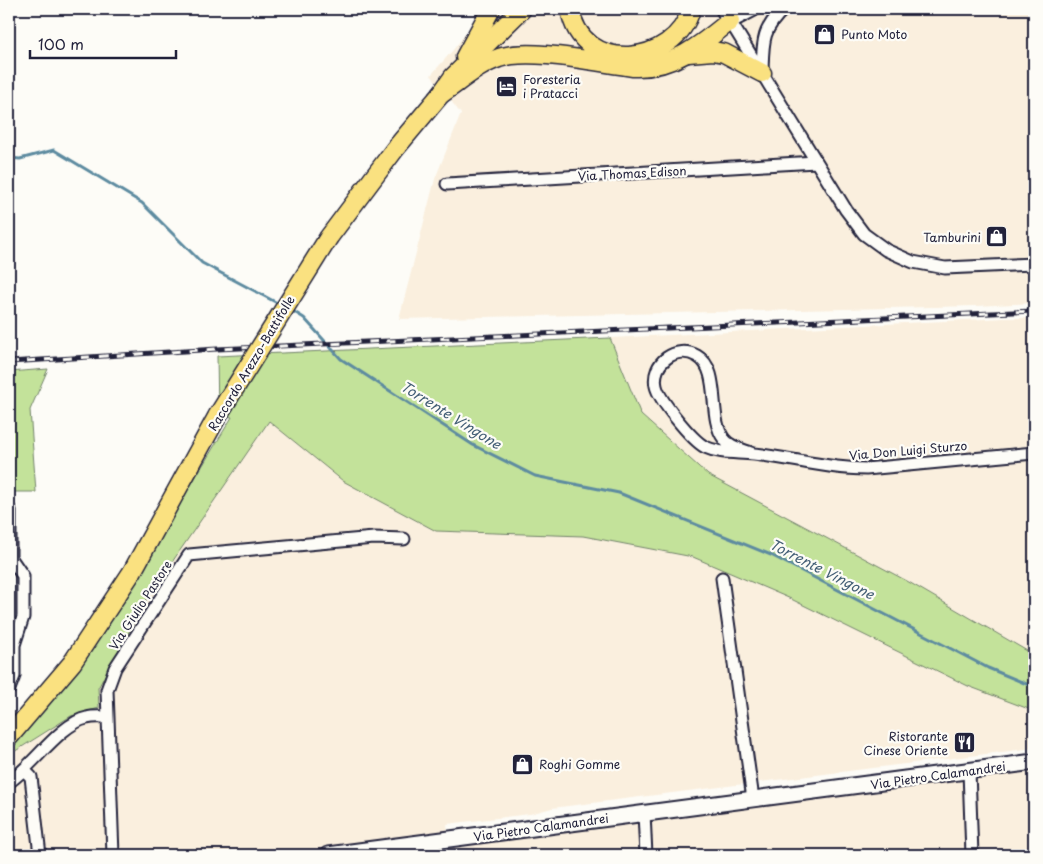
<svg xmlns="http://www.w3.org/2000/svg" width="1043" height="864" viewBox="0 0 1043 864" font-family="'Playpen Sans',sans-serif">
<rect width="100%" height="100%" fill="#fdfcf7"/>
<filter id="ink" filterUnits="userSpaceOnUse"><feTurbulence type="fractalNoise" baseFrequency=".02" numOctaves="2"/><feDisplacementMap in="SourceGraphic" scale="10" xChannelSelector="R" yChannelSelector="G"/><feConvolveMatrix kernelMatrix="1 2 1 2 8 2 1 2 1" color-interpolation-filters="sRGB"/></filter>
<g filter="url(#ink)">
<g fill="#faefde">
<path d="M483,9H1034V303L977,306L399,319L435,179L461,114L431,75L453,50L482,13Z"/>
<path d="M1005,318H1034V655L907,581L708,475L641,415L610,338Z"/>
<path d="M269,421L343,481L436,531L583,536L693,557L791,599L968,686L1034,711V748L552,808L530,814L447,824L448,832L274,855H9V755L71,716L99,708L98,688L148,597Z"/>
<path d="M1034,762V855H328Z"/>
</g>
<g fill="#c3e29a" stroke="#72826a">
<path d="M610,338L641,415L708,475L907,581L1034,655V711L968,686L791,599L693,557L583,536L436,531L343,481L269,421L148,597L98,688L99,708L71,716L9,755V746L68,680L109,620L232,417L218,415L217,356Z"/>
<path d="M48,369L30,410L36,492H9V372Z"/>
</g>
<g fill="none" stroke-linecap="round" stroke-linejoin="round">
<g stroke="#5d8ba0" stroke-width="3">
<path d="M9,158L20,159L54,150L142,203L202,263L281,305"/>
<path d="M291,310L304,318L341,359L473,445L535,476L619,493L771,555L988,668L1034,687"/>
</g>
<defs>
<g id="minor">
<path d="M730,21L846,210L864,234L886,250L913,262L945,268L1034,264"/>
<path d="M762,73C763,43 761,30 784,9"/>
<path d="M447,184L816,162"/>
<path d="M754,454C745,450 730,448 724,439C707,417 722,370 697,356C676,344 651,363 656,386C659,400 692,440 705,447C720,454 737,452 754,454C791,458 828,469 866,469L1034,453"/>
<path d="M722,578L753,799"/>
<path d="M9,689L14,676V645L23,617V576L10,557V510"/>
<path d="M24,770L31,777L40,855"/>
<path d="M969,771L972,855"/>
<path d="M9,782C32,767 61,723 87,718C94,716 101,717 107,717"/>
<path d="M644,813L646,855"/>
<path d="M113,855L107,690L115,668L189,555L374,538L404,539"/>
</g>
<path id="tertiary" d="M723,9L730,21L753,9"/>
<path id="secondary" d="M328,855L1034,762"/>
<g id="primary">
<path d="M570,9C581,76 675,67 691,9"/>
<path d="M688,53L713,51L724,53L762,73"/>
<path d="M465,57L491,9"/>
<path d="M441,94C459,82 478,65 499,58C529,47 600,63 633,67C672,69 701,45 730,21"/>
<path d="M329,237L395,149L441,94L453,77L522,9"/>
<path d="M9,737L72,663L132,572L218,415"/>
</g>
</defs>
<use href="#minor" stroke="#22223b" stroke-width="15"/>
<use href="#tertiary" stroke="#22223b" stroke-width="18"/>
<use href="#secondary" stroke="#22223b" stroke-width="19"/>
<use href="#primary" stroke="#22223b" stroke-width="21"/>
<use href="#minor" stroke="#fdfcf7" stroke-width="11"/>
<use href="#tertiary" stroke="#fdfcf7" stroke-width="14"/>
<use href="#secondary" stroke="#fdfcf7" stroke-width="15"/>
<use href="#primary" stroke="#fae180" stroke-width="18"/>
<defs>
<path id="rail" d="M9,362L217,349L1034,311"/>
</defs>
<use href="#rail" stroke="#22223b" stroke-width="5"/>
<use href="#rail" stroke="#fdfcf7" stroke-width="3" stroke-dasharray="9" stroke-linecap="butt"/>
<defs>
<path id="primary-bridge" d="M218,415L329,237"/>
</defs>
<use href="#primary-bridge" stroke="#22223b" stroke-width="21" stroke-linecap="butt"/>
<use href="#primary-bridge" stroke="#fae180" stroke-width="18"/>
</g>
</g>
<defs>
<symbol id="shop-square" viewBox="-11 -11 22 22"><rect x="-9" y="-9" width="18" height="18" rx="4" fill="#22223b" stroke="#fdfcf7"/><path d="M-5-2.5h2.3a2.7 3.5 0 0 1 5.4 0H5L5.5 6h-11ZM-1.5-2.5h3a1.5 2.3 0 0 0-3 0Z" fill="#fff"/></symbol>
<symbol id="hotel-square" viewBox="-11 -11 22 22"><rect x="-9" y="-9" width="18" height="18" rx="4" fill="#22223b" stroke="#fdfcf7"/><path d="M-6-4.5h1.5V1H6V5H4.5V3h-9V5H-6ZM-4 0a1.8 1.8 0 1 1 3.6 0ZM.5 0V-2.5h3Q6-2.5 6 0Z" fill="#fff"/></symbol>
<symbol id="restaurant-square" viewBox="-11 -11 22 22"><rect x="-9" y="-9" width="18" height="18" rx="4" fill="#22223b" stroke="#fdfcf7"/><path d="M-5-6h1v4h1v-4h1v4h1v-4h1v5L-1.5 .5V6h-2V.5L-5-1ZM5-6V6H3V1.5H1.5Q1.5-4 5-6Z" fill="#fff"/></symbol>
</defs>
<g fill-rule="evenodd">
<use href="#shop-square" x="812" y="22" width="25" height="25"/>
<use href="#hotel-square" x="494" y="74" width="25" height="25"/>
<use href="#shop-square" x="984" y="224" width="25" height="25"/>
<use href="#restaurant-square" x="952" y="730" width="25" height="25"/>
<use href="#shop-square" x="510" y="752" width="25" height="25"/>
</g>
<g text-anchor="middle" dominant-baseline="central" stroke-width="4.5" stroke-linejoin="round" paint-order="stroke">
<g font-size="12" fill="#22223b" stroke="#fdfcf7" text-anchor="start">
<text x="841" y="34">Punto Moto</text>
<text x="523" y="79">Foresteria<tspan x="523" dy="14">i Pratacci</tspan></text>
<text x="981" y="237" text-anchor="end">Tamburini</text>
<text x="948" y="736" text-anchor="end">Ristorante<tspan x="948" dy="14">Cinese Oriente</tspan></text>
<text x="539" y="764">Roghi Gomme</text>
</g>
<g font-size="12" fill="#22223b" stroke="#fdfcf7">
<text transform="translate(632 173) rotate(-3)">Via Thomas Edison</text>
<text transform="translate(251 363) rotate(-59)">Raccordo Arezzo-Battifolle</text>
<text transform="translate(908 450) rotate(-5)">Via Don Luigi Sturzo</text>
<text transform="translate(140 605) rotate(-57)">Via Giulio Pastore</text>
<text transform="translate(938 775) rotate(-8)">Via Pietro Calamandrei</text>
<text transform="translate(541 827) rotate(-8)">Via Pietro Calamandrei</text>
</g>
<g font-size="14" font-style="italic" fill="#445f76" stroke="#fdfcf7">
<text transform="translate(451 415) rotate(32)">Torrente Vingone</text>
<text transform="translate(822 569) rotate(27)">Torrente Vingone</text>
</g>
</g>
<rect width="1043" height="864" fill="none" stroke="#fdfcf7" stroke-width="30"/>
<rect x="15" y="15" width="1013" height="834" fill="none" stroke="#22223b" stroke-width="2" filter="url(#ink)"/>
<path d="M30 50v8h146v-8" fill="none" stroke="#22223b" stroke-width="2.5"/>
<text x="38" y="50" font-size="15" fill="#22223b" stroke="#fdfcf7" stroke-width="4" paint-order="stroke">100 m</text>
</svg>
